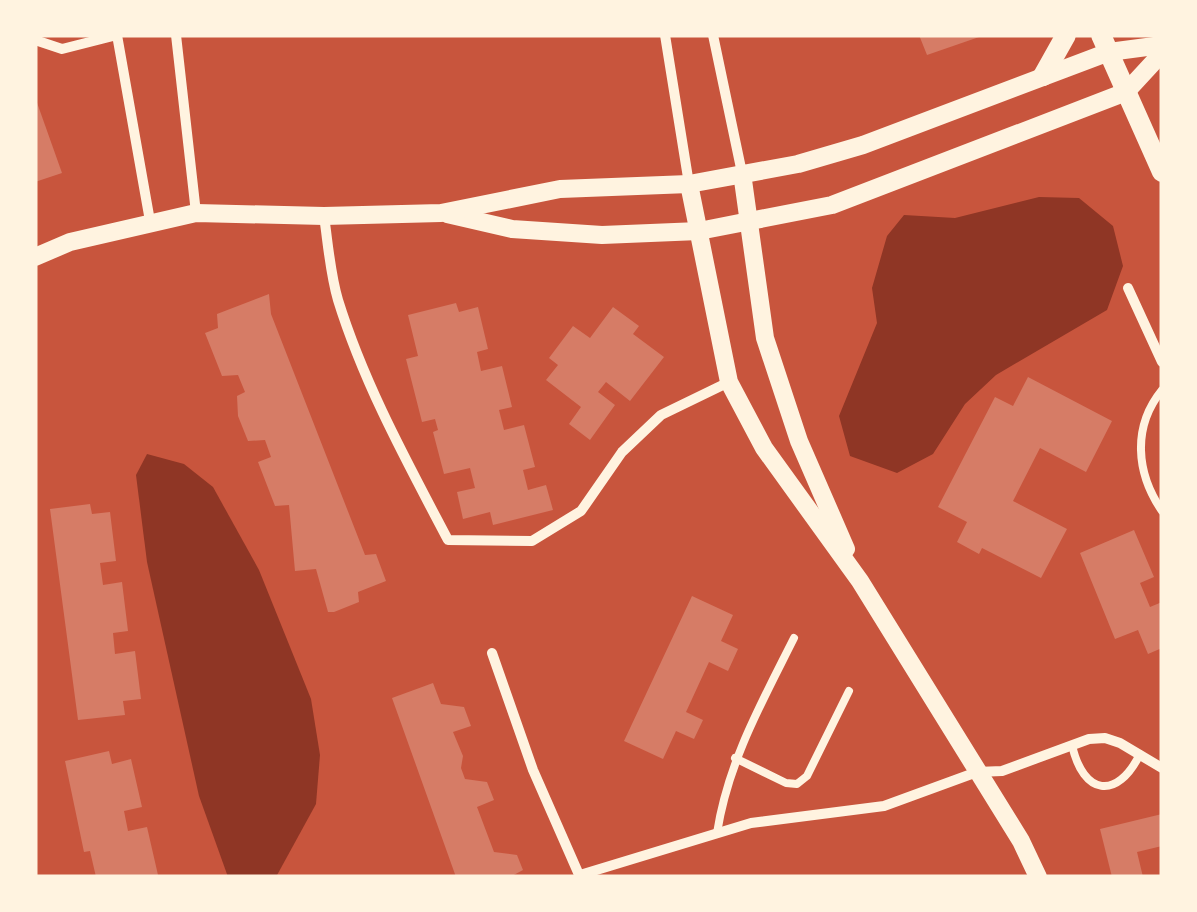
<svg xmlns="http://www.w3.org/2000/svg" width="1197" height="912" viewBox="0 0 1197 912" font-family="Roboto,sans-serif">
<rect width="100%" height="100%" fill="#c8553d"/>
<g fill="#8f3625">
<path d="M1039,197L1079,198L1113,226L1123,266L1107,310L996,375L965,404L933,454L897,473L850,456L839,416L877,323L872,288L887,236L904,215L955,218Z"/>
<path d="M147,454L184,464L213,487L259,570L311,699L320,755L316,804L276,877H228L199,796L147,562L136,475Z"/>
</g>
<g fill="#d67c66">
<path d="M919,35H982V36L927,55Z"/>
<path d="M35,97L62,173L35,182Z"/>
<path d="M269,294L271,314L365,555L376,554L386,581L358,592L359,602L334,612H328L316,569L295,571L289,505L275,506L258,462L271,457L265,440L248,441L238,416L237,396L245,392L238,375L222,376L205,333L218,328L217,314Z"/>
<path d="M456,303L459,312L478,307L488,349L477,352L481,371L502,366L512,407L499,410L504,430L524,425L535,467L523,470L528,490L546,485L553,510L493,525L490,512L463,519L457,492L475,488L470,468L444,474L433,432L438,430L435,419L422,422L406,359L418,356L408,315Z"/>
<path d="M613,307L639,326L633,334L664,357L630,401L606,382L598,392L615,405L590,440L569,424L581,407L546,380L558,365L549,358L573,326L590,338Z"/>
<path d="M1028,377L1112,421L1086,472L1040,448L1013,501L1067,529L1041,578L982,548L979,554L957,542L967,522L938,507L995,397L1013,406Z"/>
<path d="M90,504L92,514L110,512L116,561L100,563L103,585L122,582L128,631L113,633L115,654L135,651L141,699L123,701L125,715L78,720L50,509Z"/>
<path d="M1134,530L1154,577L1140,583L1150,607L1162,602V648L1148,654L1138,630L1115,639L1080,553Z"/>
<path d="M692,596L733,615L721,641L738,649L728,671L709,662L686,712L703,720L694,739L676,731L663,759L624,741Z"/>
<path d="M433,683L441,704L464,707L471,726L453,732L463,756L461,768L465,779L487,782L494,800L477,807L494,852L517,855L523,870L510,877H456L392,698Z"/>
<path d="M109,751L112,764L131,759L142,807L124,811L128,831L147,827L158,875L96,877L90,851L84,852L65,761Z"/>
<path d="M1162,814V846L1137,852L1143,877H1112L1100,829Z"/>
</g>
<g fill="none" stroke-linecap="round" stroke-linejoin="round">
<g stroke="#fff3e0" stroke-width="8">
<path d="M1162,390C1132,427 1136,473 1162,511"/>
<path d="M1072,745C1083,795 1117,801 1140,754"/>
<path d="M735,758L786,783L797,784L807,776L849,691"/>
<path d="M717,833C728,762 762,702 794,638"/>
</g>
<g stroke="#fff3e0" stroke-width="10">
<path d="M117,35L150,221"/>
<path d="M176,35L196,213"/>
<path d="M665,35L689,184"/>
<path d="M713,35L742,173"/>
<path d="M35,40L62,49L117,35"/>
<path d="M324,216C328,243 330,273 338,300C364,384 407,462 448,540L532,541L581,511L622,452L661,415L729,382"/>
<path d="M1128,288L1162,362"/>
<path d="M492,653L533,770L580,877"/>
<path d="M580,875L751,823L884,806L977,772L1002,771L1089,739L1105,738L1120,743L1162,768"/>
</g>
<g stroke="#fff3e0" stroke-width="18">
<path d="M742,173L765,338L799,441L846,549"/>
<path d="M689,184L729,382L764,448L860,581L1021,841L1038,877"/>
<path d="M447,214L512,229L602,235L699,231L832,205L1126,92L1162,53"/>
<path d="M35,257L70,242L196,213L324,216L441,213L560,189L689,184L798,164L863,145L1109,52L1162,45"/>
</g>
<g stroke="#fff3e0" stroke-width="20">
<path d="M1101,35L1162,172"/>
<path d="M1043,76L1066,35"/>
</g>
</g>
<rect width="1197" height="912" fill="none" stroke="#fff3e0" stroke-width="75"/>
</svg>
